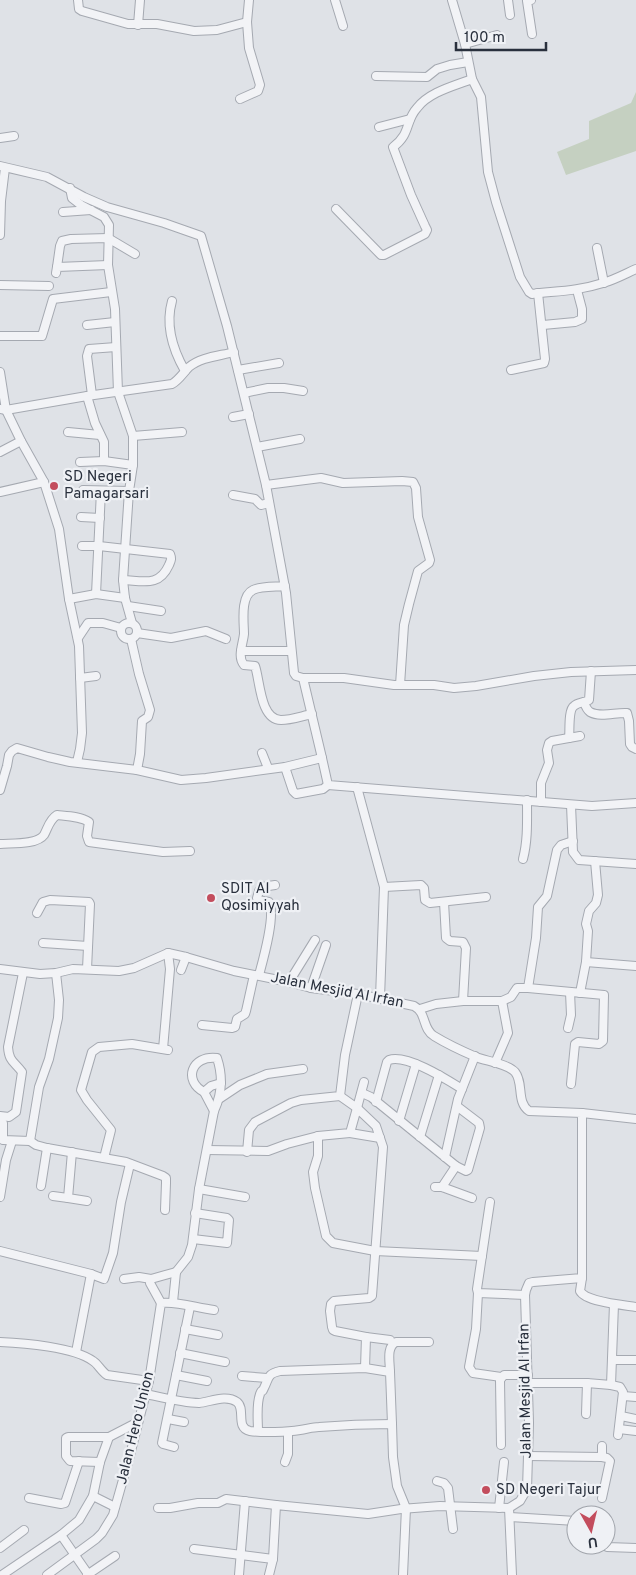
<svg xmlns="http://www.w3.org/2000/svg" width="636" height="1575" viewBox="0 0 636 1575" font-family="Overpass,sans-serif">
<rect width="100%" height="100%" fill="#dfe2e7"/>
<path fill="#c5d0c1" d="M636,92V151L566,175L557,152L589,139V121L631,103Z"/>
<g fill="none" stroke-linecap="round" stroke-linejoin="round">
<defs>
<g id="street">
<path d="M78,0L79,9L82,11L128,24H157L194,31L217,30L247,22"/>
<path d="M335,0L343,26"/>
<path d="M452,0L465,44L472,79L481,97L488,172L496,202L520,277L529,292L532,294C557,291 578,291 603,283C614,280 625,274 636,269"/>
<path d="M508,0L510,15"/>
<path d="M531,0L527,1L532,34"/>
<path d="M138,25L140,0"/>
<path d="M465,44L497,35"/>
<path d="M376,76L427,77L437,69L450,65L468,62"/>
<path d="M240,99L258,91L260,85L249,48L247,22L249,0"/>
<path d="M379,127L410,119"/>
<path d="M0,138L14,136"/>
<path d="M0,166L47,177L84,197L107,207L164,223L201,236L227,326L266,485L286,593L294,673L296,676L303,678L322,758"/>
<path d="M70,188L72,198L81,205L104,217L109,225L108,265L115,309L118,392L133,436V465L129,491L123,580L125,598L132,623"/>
<path d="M336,209L381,255H384L425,234L427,230L425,226L411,195L393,147C411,134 405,121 417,108C429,92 454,86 472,79"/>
<path d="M63,212L91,210"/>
<path d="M0,235L1,201L5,168"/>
<path d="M597,248L604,283"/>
<path d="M57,267L60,246L62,241L71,239L108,238L135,254"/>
<path d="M56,273L57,267L108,265"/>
<path d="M0,285L49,286"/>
<path d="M172,301C165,326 173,350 185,371"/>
<path d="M87,325L115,322"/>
<path d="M543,325L575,322L582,319V309L577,290"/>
<path d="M0,336H42L53,299L111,292"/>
<path d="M238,370L279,363"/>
<path d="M511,370L544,363L545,359L538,293"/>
<path d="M0,372L6,410L21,441L44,482L59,529L69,599L79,646L82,733L80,749L77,762"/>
<path d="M244,393L268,388H284L303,391"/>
<path d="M92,395L87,356L89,349L116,347"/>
<path d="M87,396L95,423L104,442V461"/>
<path d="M0,409L6,410L87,396L172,384C179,380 183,373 189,367C201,357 219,356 234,352"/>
<path d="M233,417L249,414"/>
<path d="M68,432L100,435"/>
<path d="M133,436L182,432"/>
<path d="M257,447L300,439"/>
<path d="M0,452L21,441"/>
<path d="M80,462L104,461L133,465"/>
<path d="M266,485L321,478L343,483L402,481L413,482L416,488L418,517L430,560L429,563L418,571L409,604L404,625L400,685"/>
<path d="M83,490L129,491"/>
<path d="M0,492L44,482"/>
<path d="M233,495L255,499L261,505L269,503"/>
<path d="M81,517L100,518"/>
<path d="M82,546H99L170,554C172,559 171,560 169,565C159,587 144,581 123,580"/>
<path d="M285,586C277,587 260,586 253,590C240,596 244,623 244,634C243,644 237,657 244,665L255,666C260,680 260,720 281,720C291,720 302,716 312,714"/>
<path d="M96,594L101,491"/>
<path d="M69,599L96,594L125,598"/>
<path d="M128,606L161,611"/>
<circle cx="129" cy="631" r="8"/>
<path d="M137,633L171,638L206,631L226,639"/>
<path d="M78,638L88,623H103L121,628"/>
<path d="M131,639L139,674L150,710L148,717L142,721L140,754L137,770"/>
<path d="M241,651H291"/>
<path d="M80,678L96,676"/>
<path d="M303,678H344L394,685H434L454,688L476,686L534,676L571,672L636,670"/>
<path d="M584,702C585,705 587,710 590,712C601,718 616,712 627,713L629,721L630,744L632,747L636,749"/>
<path d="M569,738C570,731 568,710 574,706C578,702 584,703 589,700L591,671"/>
<path d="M262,753L268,768"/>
<path d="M285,767L293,791L296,794L323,789L328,785"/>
<path d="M357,787L384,887L380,998"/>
<path d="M0,790L7,766L9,755L12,751L17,748L48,757L70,762L137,770L181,780L206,778L285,767L322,758L328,785L592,806L636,803"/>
<path d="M541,802V783L549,763L547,750L549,743L552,741L580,736"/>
<path d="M571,805L573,852L579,860L636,864"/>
<path d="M0,844C11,843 37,845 44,835C48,828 49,820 57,815C68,816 80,816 89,822L87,836L89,842L163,852L190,851"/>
<path d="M523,859C528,840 527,820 527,800"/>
<path d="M384,887L421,885L424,888L425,900L430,903L486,897"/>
<path d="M444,902L446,938L450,941L463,942L466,948L463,1001"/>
<path d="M37,913L43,902L50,900L89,902L90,904L87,969"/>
<path d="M43,943L88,946"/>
<path d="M586,962L636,966"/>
<path d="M0,969L40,974L56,973L73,969L119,971L134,968L168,953L186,957L234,971L289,982L311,988L358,994L414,1006C427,1013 422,1029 434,1036C447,1044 462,1051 476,1057C486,1061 508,1064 515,1072C524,1083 516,1102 529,1111L582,1113V1278L533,1282L529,1283L526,1290L525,1295L529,1423L527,1489L520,1501L509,1508L512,1575"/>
<path d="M181,970L186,957"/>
<path d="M259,975C263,960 276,915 269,902L258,900L257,898L259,891L262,887L275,885"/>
<path d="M289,982L315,940"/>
<path d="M311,988L326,945"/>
<path d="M528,988L604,995L603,1041L599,1044L578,1042L575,1044L571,1084"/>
<path d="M580,993L586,962L588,931L586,924L589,911L596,903L598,895L595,861"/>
<path d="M420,1009L436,1004L463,1001H502L511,997L517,988H528L536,938L538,907L547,896L557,850L561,845L573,841"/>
<path d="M202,1025L232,1028L235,1027L237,1019L245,1014L246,1011L254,975"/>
<path d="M568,1028L571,1015L570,992"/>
<path d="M163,1049L170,969L168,953"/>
<path d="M495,1063L508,1033L502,1001"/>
<path d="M362,1093L371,1097L456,1166L466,1171L468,1170L480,1128L479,1123L458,1107"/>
<path d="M340,1096L357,1108L364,1082"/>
<path d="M219,1099L240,1085L267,1074L303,1069"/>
<path d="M376,1102L387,1062L389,1060C407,1054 446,1079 462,1089"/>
<path d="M214,1111L204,1092L211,1086L221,1083"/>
<path d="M582,1113L636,1119"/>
<path d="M0,1116L9,1117L16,1112L22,1072C14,1061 9,1062 8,1047L23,973"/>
<path d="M0,1121L3,1123V1140L30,1141L39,1087L49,1059L58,1018L59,1000L56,973"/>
<path d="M399,1121L416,1064"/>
<path d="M350,1133L380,1138"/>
<path d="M318,1136V1156L313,1172L315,1188L326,1236L333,1243L375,1251L482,1256"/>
<path d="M420,1137L439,1075"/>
<path d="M30,1141L36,1145L47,1148L126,1162L163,1176L166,1178V1183L165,1210"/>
<path d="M207,1150L268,1151L287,1144L318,1136L350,1133L357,1108L376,1126L383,1147L372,1296L369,1298L334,1301L331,1304L330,1311L332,1327L333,1330L335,1331L366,1337L365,1368"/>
<path d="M72,1152L68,1198L87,1201"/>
<path d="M247,1152L249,1130L255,1122L291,1103L301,1100L340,1096L345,1055L358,994"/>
<path d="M445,1157L458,1099L475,1056"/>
<path d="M104,1158L111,1130L87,1100L81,1090L92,1052L99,1047L132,1044L168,1050"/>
<path d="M41,1186L47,1148"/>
<path d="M435,1187H442L472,1198"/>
<path d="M442,1187L456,1166"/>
<path d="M199,1189L245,1197"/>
<path d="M53,1196L68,1198"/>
<path d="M0,1197L6,1160L12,1141"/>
<path d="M490,1202L477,1289L478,1293L525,1295"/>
<path d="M193,1239L227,1243L229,1220L227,1218L195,1213"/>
<path d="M0,1251L91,1274L104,1279L113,1253L121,1202L130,1164"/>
<path d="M582,1278L580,1291C586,1302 623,1305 636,1307"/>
<path d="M124,1279L139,1277L151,1279"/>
<path d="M478,1293L476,1329L469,1367L473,1373L501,1377"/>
<path d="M173,1302L176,1272L188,1257L192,1245L199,1189L214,1111C222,1094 223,1076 217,1058C191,1055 183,1081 204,1092"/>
<path d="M161,1303L150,1283L151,1279L176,1272"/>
<path d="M614,1304L611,1385L620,1387L623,1392L618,1435"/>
<path d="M185,1329L218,1335"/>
<path d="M366,1337L390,1340"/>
<path d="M0,1342C24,1343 74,1347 93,1361C98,1364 101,1371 107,1375L149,1381"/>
<path d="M76,1352L91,1274"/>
<path d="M180,1353L225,1362"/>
<path d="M613,1360H636"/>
<path d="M390,1372C390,1362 386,1347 396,1342H429"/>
<path d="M176,1375L207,1381"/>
<path d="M242,1376L267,1378"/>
<path d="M528,1383H587L611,1385"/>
<path d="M146,1394C160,1397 184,1403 199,1403C210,1402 226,1394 237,1402C246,1409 235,1428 250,1431C262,1433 288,1432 300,1430C307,1429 313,1427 319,1427C343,1425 367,1424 392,1424L393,1457L397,1486L406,1508L403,1575"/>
<path d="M623,1396L636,1397"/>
<path d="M586,1414L587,1383"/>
<path d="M621,1416L636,1419"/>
<path d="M168,1419L184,1422"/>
<path d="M619,1429L636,1431"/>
<path d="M258,1431C258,1420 256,1405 260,1394C263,1387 261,1395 264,1388C269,1378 267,1374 280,1371L365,1368L390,1372L392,1424"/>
<path d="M501,1445L500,1380L504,1375H528"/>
<path d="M174,1447L163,1444L162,1443L190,1307"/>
<path d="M528,1456L602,1457V1446"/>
<path d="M602,1457L607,1458L610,1461L602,1498"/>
<path d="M100,1462L70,1461L66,1456V1438L68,1437H109"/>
<path d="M285,1462L288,1454V1432"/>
<path d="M437,1481L444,1483L448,1488L453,1529"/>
<path d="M93,1496L115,1507"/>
<path d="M29,1498L61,1504L65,1503L79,1461"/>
<path d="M158,1508H170L198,1503H218L226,1499L276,1505"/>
<path d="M499,1508L504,1462"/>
<path d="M510,1517L576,1521"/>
<path d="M61,1535L88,1574"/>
<path d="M605,1545L607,1547L636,1548"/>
<path d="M0,1548L24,1530"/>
<path d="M194,1549L273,1559"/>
<path d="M2,1575L61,1535L79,1520L93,1496L100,1462L109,1437L138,1422"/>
<path d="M47,1575L96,1539L102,1533L113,1515L130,1455L149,1381L161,1303C177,1301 197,1308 214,1310"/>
<path d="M87,1575L115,1556"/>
<path d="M239,1575L245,1501"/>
<path d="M269,1575L273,1559L276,1505L368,1514L401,1509L440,1506L509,1508"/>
</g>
</defs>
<use href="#street" stroke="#a5a9b1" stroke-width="10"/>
<use href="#street" stroke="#f2f3f6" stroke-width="8"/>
</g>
<g fill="#c34d5d" stroke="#eff1f5" stroke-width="2">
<circle cx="54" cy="486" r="5"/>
<circle cx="211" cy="898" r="5"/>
<circle cx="486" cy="1490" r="5"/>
</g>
<g text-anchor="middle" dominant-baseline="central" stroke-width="4.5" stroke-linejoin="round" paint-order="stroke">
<g font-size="15" fill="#29303d" stroke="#eff1f5" text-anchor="start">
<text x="64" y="477">SD Negeri<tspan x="64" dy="17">Pamagarsari</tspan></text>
<text x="221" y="889">SDIT Al<tspan x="221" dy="17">Qosimiyyah</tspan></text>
<text x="496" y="1490">SD Negeri Tajur</text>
</g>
<g font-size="15" fill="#29303d" stroke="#eff1f5">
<text transform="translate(337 991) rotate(11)">Jalan Mesjid Al Irfan</text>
<text transform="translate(526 1391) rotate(-91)">Jalan Mesjid Al Irfan</text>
<text transform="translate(136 1428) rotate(-76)">Jalan Hero Union</text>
</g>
</g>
<g transform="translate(591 1530) rotate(172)"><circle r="24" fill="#eff1f5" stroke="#a0a4ab"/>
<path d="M0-4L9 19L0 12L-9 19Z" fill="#c34d5d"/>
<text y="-8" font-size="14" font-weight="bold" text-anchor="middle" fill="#29303d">U</text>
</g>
<path d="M456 42v8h90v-8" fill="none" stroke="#29303d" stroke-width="2.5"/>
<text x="464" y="42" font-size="15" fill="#29303d" stroke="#eff1f5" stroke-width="4" paint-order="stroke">100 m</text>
</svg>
